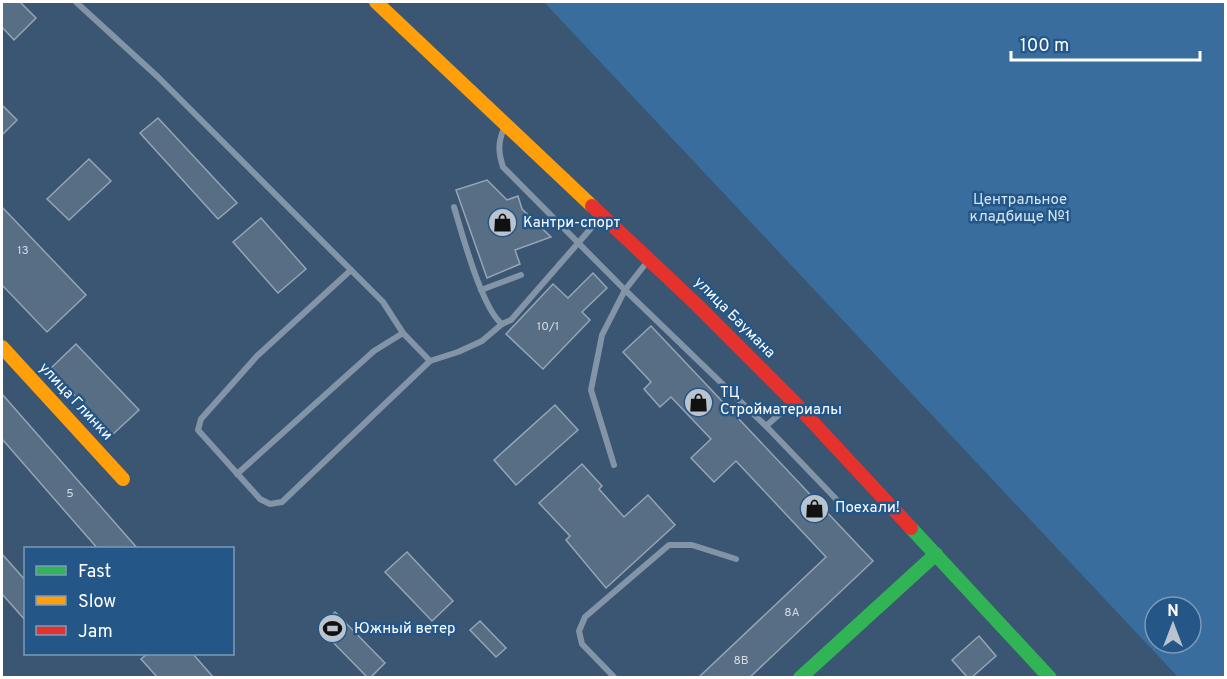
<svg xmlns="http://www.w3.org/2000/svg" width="1227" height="679" font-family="Overpass,sans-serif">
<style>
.green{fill:#386d9e;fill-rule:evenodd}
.building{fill:#586e84;stroke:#95a5b5;stroke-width:1.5}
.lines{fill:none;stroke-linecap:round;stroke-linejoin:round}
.lane{stroke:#8294a6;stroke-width:6}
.fast{stroke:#30b455;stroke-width:14}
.slow{stroke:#ff9f0a;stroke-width:14}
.jam{stroke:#e5322d;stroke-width:14}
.labels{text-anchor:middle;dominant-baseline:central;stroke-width:5;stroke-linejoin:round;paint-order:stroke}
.number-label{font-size:12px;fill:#d5dbe0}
.park-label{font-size:15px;fill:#d3e6f7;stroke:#245788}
.poi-label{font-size:15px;fill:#fff;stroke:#245788;text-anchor:start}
.street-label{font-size:15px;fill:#fff;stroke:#245788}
</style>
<rect width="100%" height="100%" fill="#3b5672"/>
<path class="green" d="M544 2H1225V677H1178ZM1155 607H1191V643H1155Z"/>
<g class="building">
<path d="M2 2H20L36 18 14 40 2 27Z"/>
<path d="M2 105 17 120 2 135Z"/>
<path d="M158 118 237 203 218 219 140 133Z"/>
<path d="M89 159 111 181 69 220 47 199Z"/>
<path d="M487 180 507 200 518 196 522 209 551 237 515 250 520 264 487 278 456 190Z"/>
<path d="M2 207 86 295 47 332 2 285Z"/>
<path d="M261 218 306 269 278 293 233 242Z"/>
<path d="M593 273 607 288 582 312 590 320 543 369 506 334 553 284 568 298Z"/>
<path d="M651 326 873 561 749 678H698L826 557 736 461 714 482 691 458 711 439 671 397 660 407 644 389 651 382 623 352Z"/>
<path d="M76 344 139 410 112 435 50 369Z"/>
<path d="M2 394 138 549H98L2 439Z"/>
<path d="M555 405 578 430 516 485 494 460Z"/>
<path d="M582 464 602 486 599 489 624 517 648 495 675 525 606 588 566 540 570 536 539 503Z"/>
<path d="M407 552 453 601 432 621 385 572Z"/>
<path d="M2 554 26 581V621L2 594Z"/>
<path d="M335 612 385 663 370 678H368L319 628Z"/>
<path d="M480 621 506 648 496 657 470 630Z"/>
<path d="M979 636 996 656 971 678H968L952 660Z"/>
<path d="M147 654H193L214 678H158L141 659Z"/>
</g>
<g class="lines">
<g class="lane">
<path d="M76 2 158 77 383 302 403 333 430 361"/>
<path d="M504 128C498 143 498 151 503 167L625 290 766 426 836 499"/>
<path d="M454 207C462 233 482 309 502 324L511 320 600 218"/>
<path d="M351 270 257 356 201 419 198 430 260 499 270 504 282 502 430 361 458 352 482 341 502 324"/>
<path d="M481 290 521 275"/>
<path d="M766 426 792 403"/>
<path d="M614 465 591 390 602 335 625 290 647 262"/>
<path d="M237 474 374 351 403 333"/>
<path d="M615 678 582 644 579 631 585 617 669 545H692L736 559"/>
</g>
<g class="fast">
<path d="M911 528 1050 678"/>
<path d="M800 678 936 554"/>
</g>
<g class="slow">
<path d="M376 2 592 206"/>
<path d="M2 347 123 479"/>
</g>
<path class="jam" d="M592 206 696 304 794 402 911 528"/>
</g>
<defs>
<symbol id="shop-disc" viewBox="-11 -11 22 22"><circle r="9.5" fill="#bac4ce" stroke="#245788"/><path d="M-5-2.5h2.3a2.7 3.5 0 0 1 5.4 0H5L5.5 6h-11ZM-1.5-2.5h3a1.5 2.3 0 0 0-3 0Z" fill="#111"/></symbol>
<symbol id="stadium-disc" viewBox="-11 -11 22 22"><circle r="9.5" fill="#bac4ce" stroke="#245788"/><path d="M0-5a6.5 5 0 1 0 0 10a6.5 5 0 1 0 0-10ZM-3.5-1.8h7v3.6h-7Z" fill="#111"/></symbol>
</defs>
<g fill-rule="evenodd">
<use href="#shop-disc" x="486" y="206" width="33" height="33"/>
<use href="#shop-disc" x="682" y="386" width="33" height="33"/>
<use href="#shop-disc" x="798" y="492" width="33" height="33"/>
<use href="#stadium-disc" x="316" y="612" width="33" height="33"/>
</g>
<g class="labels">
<g class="number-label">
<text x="23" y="251">13</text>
<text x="548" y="327">10/1</text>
<text x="70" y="494">5</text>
<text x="792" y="613">8А</text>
<text x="741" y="661">8В</text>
</g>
<g class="park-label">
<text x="1020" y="200">Центральное<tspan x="1020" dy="17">кладбище №1</tspan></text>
</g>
<g class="poi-label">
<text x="523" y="223">Кантри-спорт</text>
<text x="720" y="393">ТЦ<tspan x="720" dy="17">Стройматериалы</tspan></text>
<text x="835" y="508">Поехали!</text>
<text x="354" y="629">Южный ветер</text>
</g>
<g class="street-label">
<text transform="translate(734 318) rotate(45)">улица Баумана</text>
<text transform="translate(75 402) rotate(47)">улица Глинки</text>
</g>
</g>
<rect width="1227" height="679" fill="none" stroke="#ffffff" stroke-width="6"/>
<rect x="24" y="547" width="210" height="108" fill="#245788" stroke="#7c9ab8" stroke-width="1.5"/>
<rect x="36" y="566" width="30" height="9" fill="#30b455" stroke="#7c9ab8" stroke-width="1.5"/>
<text x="78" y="577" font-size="18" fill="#ffffff">Fast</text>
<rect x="36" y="596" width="30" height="9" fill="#ff9f0a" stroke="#7c9ab8" stroke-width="1.5"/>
<text x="78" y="607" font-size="18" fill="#ffffff">Slow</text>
<rect x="36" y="626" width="30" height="9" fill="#e5322d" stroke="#7c9ab8" stroke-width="1.5"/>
<text x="78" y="637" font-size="18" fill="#ffffff">Jam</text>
<g transform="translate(1173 625)"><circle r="28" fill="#245788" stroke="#7c9ab8" stroke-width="1.5"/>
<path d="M0-4.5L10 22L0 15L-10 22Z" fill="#bac4ce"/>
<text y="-9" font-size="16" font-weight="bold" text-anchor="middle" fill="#ffffff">N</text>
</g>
<path d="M1011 51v9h189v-9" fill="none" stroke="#ffffff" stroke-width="3"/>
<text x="1020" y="51" font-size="18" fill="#ffffff" stroke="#245788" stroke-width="4.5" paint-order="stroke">100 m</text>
</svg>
